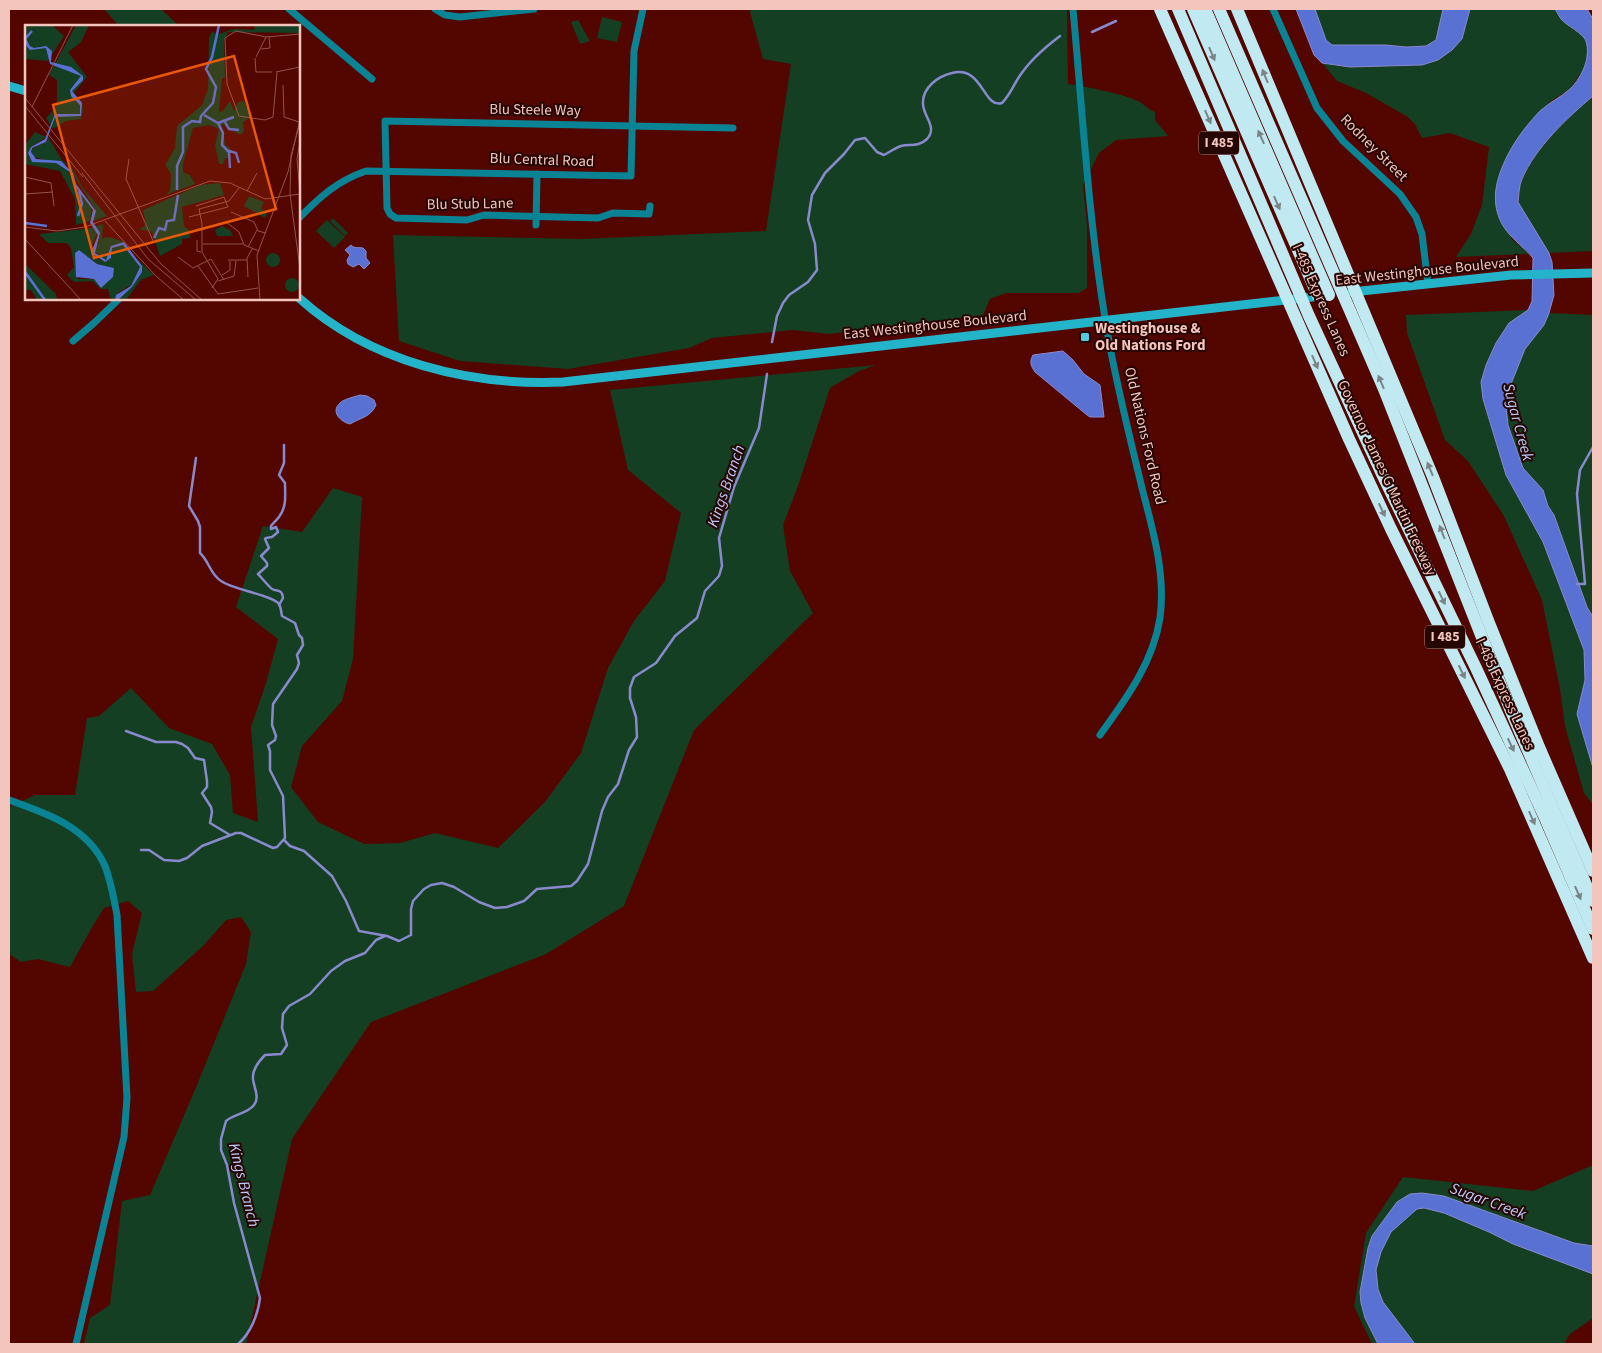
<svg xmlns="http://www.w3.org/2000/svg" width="1602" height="1353" font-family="'Source Sans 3',sans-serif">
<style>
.green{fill:#143f22}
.water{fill:#5a71d4;stroke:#888acd}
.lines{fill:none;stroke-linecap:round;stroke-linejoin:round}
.stream{stroke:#888acd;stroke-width:2.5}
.street{stroke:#0a8495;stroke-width:7}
.secondary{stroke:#24b4c9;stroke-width:9}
.highway{stroke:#c1e9f1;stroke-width:12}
.oneway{fill:#7b8386}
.poi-dot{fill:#55cade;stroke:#260603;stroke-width:2}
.labels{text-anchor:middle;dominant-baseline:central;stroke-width:4;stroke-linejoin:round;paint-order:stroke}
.shield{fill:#260603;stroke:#b68c84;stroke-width:1}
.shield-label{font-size:14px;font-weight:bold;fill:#f4c5bc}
.street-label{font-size:15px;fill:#f4c5bc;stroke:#260603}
.poi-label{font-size:15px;font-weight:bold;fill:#f4c5bc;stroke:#260603;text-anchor:start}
.water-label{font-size:16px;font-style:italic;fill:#b8c9fb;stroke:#260603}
.inset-river{fill:none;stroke:#5a71d4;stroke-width:2.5}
.inset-road{fill:none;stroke:#93524b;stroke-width:1}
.view{fill:#e8590c;fill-opacity:0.15;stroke:#e8590c;stroke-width:2.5}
.inset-edge{fill:none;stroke:#f4c5bc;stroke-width:2.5}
</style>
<rect width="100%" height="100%" fill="#530500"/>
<g class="green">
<path d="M104 9H161L179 26H119Z"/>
<path d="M751 9H1067L1068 84C1092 88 1116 92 1138 101 1144 104 1147 109 1155 112V120L1168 136 1116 140 1099 153 1083 185 1087 225V288L1079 293H1006L990 299 983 315 829 334 793 330 712 338 689 348 568 369 460 361 399 341 393 235 582 239 766 231 791 64 763 59 750 12Z"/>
<path d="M1315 9H1443L1436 40 1426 46 1406 47 1386 45H1332L1326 40Z"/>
<path d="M1470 9H1555L1561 19 1574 30 1584 35 1587 42V58L1584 69 1569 90 1554 99 1540 112 1522 132 1511 238 1529 254 1456 257 1471 234 1482 205 1489 147 1450 133 1422 138 1415 124 1408 117 1366 93 1337 81 1322 63 1350 67 1378 65 1399 66 1422 65 1438 60 1452 50 1462 39Z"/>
<path d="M602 17 622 22 617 42 597 38Z"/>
<path d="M578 20 590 41 580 44 571 22Z"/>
<path d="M1593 96V251L1549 253 1518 202C1519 194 1519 186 1522 179 1536 148 1568 117 1593 96Z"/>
<path d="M333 218 348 233 345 236 330 221Z"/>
<path d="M327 220 345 237 334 248 316 231Z"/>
<path d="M1528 310 1509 323 1496 343 1486 365 1481 382 1483 399 1506 475 1543 542 1584 650 1585 680 1577 714 1593 768V805L1584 793 1565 726 1560 689 1542 600 1504 516 1468 461 1445 440 1407 333 1406 315Z"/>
<path d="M1549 313 1593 315V617L1587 607 1554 515 1548 507 1543 490 1523 468 1508 425 1505 399 1525 349 1544 325Z"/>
<path d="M876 365 859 371 830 388 798 486 783 525 790 571 813 613 694 730 624 906 546 954 371 1022 292 1139 246 1344H84L90 1318 110 1305 122 1201 150 1195 197 1085 246 964 251 932 241 917 226 920 203 946 153 991 136 992 132 954 142 913 128 901 104 908 91 929 70 967 38 959 21 962 9 954V807L35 795H75L87 718 99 716 131 688 169 728 212 744 230 775 233 813 258 822 251 727 266 683 278 639 236 607 263 526 302 532 333 488 362 497 353 659 342 701 302 746 291 787 318 822 364 844 400 843 435 833 498 848 545 802 581 753 608 668 634 621 665 581 681 513 628 470 610 390Z"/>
<path d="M1593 1165V1318L1570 1334 1564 1344H1372L1354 1306 1366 1233 1403 1177 1533 1191Z"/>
</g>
<g class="water">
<path d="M1296 9H1315L1326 40 1332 45H1386L1406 47 1426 46 1436 40 1443 9H1470L1462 39 1452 50 1438 60 1422 65 1350 67 1322 63 1314 55Z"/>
<path d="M1555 9H1587L1593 19V96C1568 117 1535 148 1522 179 1519 186 1519 194 1518 202L1549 253 1552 262 1554 295 1549 313 1544 325 1525 349 1505 399 1508 425 1523 468 1543 490 1548 506 1554 515 1587 607 1593 617V768L1577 714 1585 680 1584 650 1543 542 1506 475 1483 399 1481 382 1486 365 1496 343 1509 323 1528 310 1532 301 1533 258C1523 246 1510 238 1502 224 1493 207 1494 190 1500 173 1508 150 1522 130 1539 112 1548 103 1560 98 1570 89 1582 77 1591 58 1586 41 1583 33 1567 26 1561 19 1559 16 1557 12 1555 9Z"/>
<path d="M351 245C355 249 357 247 363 248L366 251V258L370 263 364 269 359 264 353 267 348 264 347 260 350 255 345 250Z"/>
<path d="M1063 351 1073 360 1084 374 1100 385 1104 417H1090L1087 415 1035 372C1031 366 1029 362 1033 355Z"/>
<path d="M360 395 367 396 374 400 376 405C371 417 360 418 350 424 341 422 330 412 340 403 344 399 354 397 360 395Z"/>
<path d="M1422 1193 1444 1196 1574 1243 1593 1246V1274L1513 1244 1489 1232 1444 1213 1424 1208 1417 1209 1391 1232 1381 1252 1376 1270 1378 1289 1383 1302 1415 1344H1378L1365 1318 1361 1303 1360 1292 1368 1248 1372 1236 1397 1202 1410 1194Z"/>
</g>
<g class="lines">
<g class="stream">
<path d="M1092 32 1116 21"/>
<path d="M772 342 777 316 783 303 789 295 808 282 817 270 815 244 808 220 812 195 825 173 844 154 855 140 865 138 877 152 884 155C890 152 895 148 901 146 910 144 919 147 927 139 938 127 923 116 923 104 922 87 939 76 952 73 983 65 983 109 1002 103 1010 95 1013 86 1019 77 1030 60 1044 48 1060 36"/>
<path d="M1577 584H1585L1577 494 1580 470 1593 447"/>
<path d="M279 605 283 598C282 589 278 592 272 589 270 588 260 576 258 574L267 566V563L261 556 269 548 265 539 266 538 272 537 278 532 276 527 271 529V526C273 523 276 521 279 517 287 506 285 496 285 483L279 475 284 463V445"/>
<path d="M126 731 156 742H176L182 744 188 748 195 758 204 760 207 781V787L202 793 211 807 212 812 210 823 230 835"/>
<path d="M284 840 290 846 304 851 332 876 346 901 359 931 387 936 399 941 411 935V909L413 901 424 889 431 885 442 883 454 887 479 902 495 908 507 907 524 901 537 889 571 886 577 881 588 864 602 811 608 797 618 784 629 750 637 737 636 717 630 698V688L634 677 656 663 675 636 697 618 705 591 719 576 722 566 719 538 734 487 759 428 767 374"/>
<path d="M141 850H149L164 860 179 861 187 858 202 846 236 833H241L273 848 277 847 285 838 283 796 270 770V751L268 745 275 740 276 736 272 725 273 704 297 669 299 663 297 655 303 645 302 638 299 635 295 623 282 616C281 612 281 607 279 604 272 595 234 590 221 581 210 574 209 561 200 553V527L198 521 189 506 196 458"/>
<path d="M238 1344C251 1333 258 1314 260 1298L234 1203 227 1165 221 1150V1139L226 1121C234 1114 247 1114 254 1105 260 1097 254 1088 253 1079 252 1070 259 1061 265 1055L281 1054 287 1045 282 1028 283 1014 289 1006 310 994 331 971 345 961 365 953 376 940 385 936"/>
</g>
<g class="street">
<path d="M289 9 372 79"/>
<path d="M435 9 445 15 460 17 534 9"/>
<path d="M1073 9C1083 118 1089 228 1108 336 1117 387 1130 438 1142 488 1153 531 1166 574 1160 618 1153 663 1126 699 1100 735"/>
<path d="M1273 9 1317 108 1343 141 1400 194 1416 217 1422 234 1428 284"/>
<path d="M650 206 649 214 613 213 598 218 484 215 467 220 396 218 390 214 387 208 385 121 733 128"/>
<path d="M299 218C321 196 337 181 366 171L631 176 634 51 643 9"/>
<path d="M536 225 537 174"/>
<path d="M73 341 94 323 119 299"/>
<path d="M9 800C46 813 88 827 105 866 111 882 114 899 117 915L127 1098 124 1137 76 1344"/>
</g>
<g class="secondary">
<path d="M9 86 26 91"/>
<path d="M1352 292 1511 275 1593 273"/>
<path d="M299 298C370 362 469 386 563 382L1321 296"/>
</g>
<g class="highway">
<path d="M1160 9 1349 439 1391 529 1510 769 1593 958"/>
<path d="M1178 9 1309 316 1382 474 1476 668 1546 820 1593 929"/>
<path d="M1193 9 1318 296"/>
<path d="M1205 9 1329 295"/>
<path d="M1219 9 1384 389 1511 711 1593 901"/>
<path d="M1237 9 1433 477 1489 623 1539 747 1593 871"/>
</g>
</g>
<defs><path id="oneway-solid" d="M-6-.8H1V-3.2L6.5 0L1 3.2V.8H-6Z" transform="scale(1.25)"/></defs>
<g class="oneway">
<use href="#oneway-solid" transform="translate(1212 54) rotate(67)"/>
<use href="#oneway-solid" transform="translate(1265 76) rotate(-112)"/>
<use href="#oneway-solid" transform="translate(1208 117) rotate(66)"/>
<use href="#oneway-solid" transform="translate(1261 137) rotate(-114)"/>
<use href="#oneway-solid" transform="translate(1277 203) rotate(66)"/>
<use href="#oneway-solid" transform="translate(1315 362) rotate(66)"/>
<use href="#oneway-solid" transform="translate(1381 382) rotate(-113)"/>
<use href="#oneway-solid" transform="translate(1430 469) rotate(-113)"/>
<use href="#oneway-solid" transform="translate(1382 510) rotate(65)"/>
<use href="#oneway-solid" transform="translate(1442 532) rotate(-111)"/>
<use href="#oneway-solid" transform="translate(1442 598) rotate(64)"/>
<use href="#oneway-solid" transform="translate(1462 672) rotate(64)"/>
<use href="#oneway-solid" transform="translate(1511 745) rotate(65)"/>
<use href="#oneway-solid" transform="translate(1532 818) rotate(66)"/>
<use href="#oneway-solid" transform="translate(1578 893) rotate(66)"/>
</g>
<rect class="poi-dot" x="1080" y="332" width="10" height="10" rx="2.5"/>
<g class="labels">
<g class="shield">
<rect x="1199" y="131.5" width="40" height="23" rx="4"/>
<rect x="1425" y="625.5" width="40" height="23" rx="4"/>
</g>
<g class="shield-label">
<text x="1219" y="143">I 485</text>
<text x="1445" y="637">I 485</text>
</g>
<g class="street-label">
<text transform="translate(535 110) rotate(1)">Blu Steele Way</text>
<text transform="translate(1374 148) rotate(45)">Rodney Street</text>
<text transform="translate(542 160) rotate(2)">Blu Central Road</text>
<text transform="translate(470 204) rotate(-1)">Blu Stub Lane</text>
<text transform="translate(1427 271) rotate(-6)">East Westinghouse Boulevard</text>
<text transform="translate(1321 300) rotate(66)">I-485 Express Lanes</text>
<text transform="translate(935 325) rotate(-6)">East Westinghouse Boulevard</text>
<text transform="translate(1145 436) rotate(77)">Old Nations Ford Road</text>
<text transform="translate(1387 478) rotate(65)">Governor James G Martin Freeway</text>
<text transform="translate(1505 694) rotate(65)">I-485 Express Lanes</text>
</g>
<g class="poi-label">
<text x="1095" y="328">Westinghouse &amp;<tspan x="1095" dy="17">Old Nations Ford</tspan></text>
</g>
<g class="water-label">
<text transform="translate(1518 422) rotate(75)">Sugar Creek</text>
<text transform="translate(726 486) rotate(-71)">Kings Branch</text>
<text transform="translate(244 1185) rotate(76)">Kings Branch</text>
<text transform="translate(1488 1201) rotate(20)">Sugar Creek</text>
</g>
</g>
<g transform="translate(25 25)">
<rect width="275" height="275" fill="#530500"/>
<path d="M0 0H27L39 11 23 36 0 34ZM51 0H64L56 17 43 27 62 52 49 68 57 77 58 86 56 94 41 96 28 104 21 93 32 81V55L24 50ZM230 0H275V8L203 7 199 16 200 52 197 54 194 86 197 87 205 76 209 86 213 77 219 76 226 92 218 97 219 106 215 110 197 99 200 120 205 123V133H200L198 139H194L190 120 194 104 184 100 168 103 158 139V147L165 150 170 159 140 170 145 166 146 149 140 140 150 123 152 101 177 80 183 64 184 12 187 7 194 9 208 4 229 5ZM10 107 21 112 6 122 3 128 6 136 31 138 43 144 49 160 67 182 65 196 51 200 50 174 35 146 0 139V120ZM23 112 37 135 47 143 58 163 82 191 68 196 70 184 42 140 8 132 6 124 21 117ZM195 158 199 170 157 182 159 201 165 206V213L157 214V219L135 231 127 207 114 204 121 200 118 185 175 160ZM224 171 239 177 236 183 242 189 240 193 219 181ZM78 199 77 213 85 212 99 217 84 224V231L80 235 69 226 74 216 69 202ZM197 201 205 205 208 211H192L190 205ZM67 203 72 208 66 223 71 233 80 237 87 231V223L98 220 115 242 107 259 93 268 90 275H86L83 264H76L67 256 49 257 42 250 49 242 46 223 42 218H23L14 209ZM54 225 72 239 89 243 85 255 75 261 69 254H53L50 228ZM241 235a7 7 0 1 1 14 0a7 7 0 1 1-14 0ZM111 233 129 250 116 255 101 275H93L117 246ZM1 240 31 269 32 275H12L6 265H0ZM260 260a7 7 0 1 1 14 0a7 7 0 1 1-14 0Z" fill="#143f22" fill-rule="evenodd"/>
<path d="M0 19 9 23 21 21 27 26 26 37 46 42 58 51V55L47 66 57 78 56 91 30 92 21 117 7 123 6 127 11 134 36 136 48 148 51 159 71 186 68 197 75 208 70 228 81 235 86 221 99 217 117 241V247L107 262 93 275H90L91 270 106 261 115 242 98 220 87 223 86 233 80 237 66 228 73 210 65 198 68 185 49 160 45 147 31 138 7 137 3 128 6 122 20 114 30 89H55V80L46 71 45 65 56 51 25 39 21 23 5 25ZM54 225 72 239 89 243 88 252 76 263 69 254 51 252 50 228Z" fill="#5a71d4"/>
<path class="inset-river" d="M4 22 0 14 7 6M179 90 193 98 209 92M200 97 204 104 214 105M193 98 198 108 197 120 204 127 205 143M201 125 211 128 214 138M152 165V141L158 127V102L167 96 175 97 176 91 188 78 191 62 181 44 187 32 194 0M53 191 57 179 54 166M0 198 22 201M129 213 134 203 140 205 142 196 149 195 153 170M0 247 20 275"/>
<path class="inset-road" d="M241 12 211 6 200 13 202 59 214 91 240 95 248 92 252 47M236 24 245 23 244 11M231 32 241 12 275 9M230 33 231 47H247M251 47 275 42M258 60 259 92 274 97M0 73 136 239 177 275M0 81 58 152M7 82 48 0M275 98 266 130 265 169 275 244M275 116 272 134 275 168M104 134 101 154 129 218M57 148 123 234 171 275M0 152 26 158 29 181M222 166 232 148M0 169 28 167M206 187 229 197 233 206 241 208M164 192 203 182 199 172 171 181M80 196 131 251 159 275M0 202 32 206 60 202 185 156 205 158 240 174 275 169M184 202 201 197 214 207 219 220 234 226M0 214 56 275M172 215V226L176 227M178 219H218M223 222 232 205M153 232 168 243 186 234 199 255M203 235H222M173 241 193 269 233 263M197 250 205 245V236M223 252 222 233 227 224M193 256 209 251 211 236M187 263 193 254 177 227V199L174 184 204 176 214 163M235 275 232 230 263 147 275 94"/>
<path class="view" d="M209 31 251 184 69 233 28 80Z"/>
<rect width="275" height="275" class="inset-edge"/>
</g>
<rect width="1602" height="1353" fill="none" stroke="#f4c5bc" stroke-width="20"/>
</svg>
